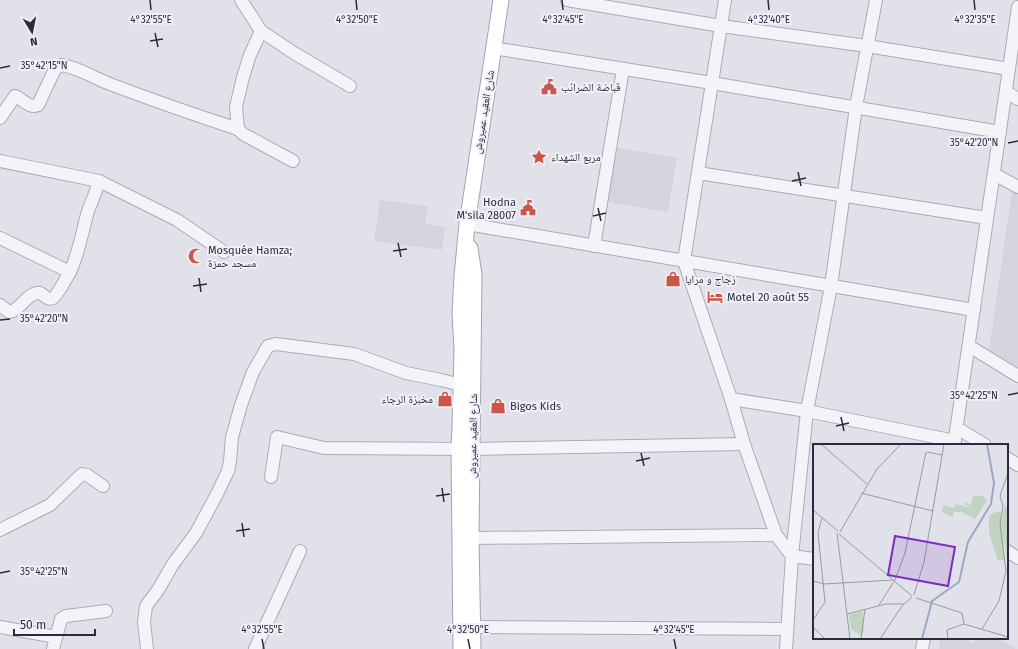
<svg xmlns="http://www.w3.org/2000/svg" width="1018" height="649" font-family="'Fira Sans','Noto Naskh Arabic',sans-serif">
<style>
.built{fill:#d3d4de}
.lines{fill:none;stroke-linecap:round;stroke-linejoin:round}
.minor-casing{stroke:#aaabb6;stroke-width:14}
.major-casing{stroke:#a0a3b5;stroke-width:17}
.minor{stroke:#f3f4f7;stroke-width:12}
.major{stroke:#fff;stroke-width:15}
.ticks{fill:none;stroke:#292c40;stroke-width:1.5}
.labels{text-anchor:middle;dominant-baseline:central;stroke-width:4;stroke-linejoin:round;paint-order:stroke}
.poi-label{font-size:11px;fill:#292c40;stroke:#f0f1f7;text-anchor:start}
.street-label{font-size:11px;fill:#292c40;stroke:#f0f1f7}
.inset-river{fill:none;stroke:#9da7c8;stroke-width:2}
.inset-road{fill:none;stroke:#9799a5;stroke-width:1}
.view{fill:#7b2cbf;fill-opacity:0.15;stroke:#7b2cbf;stroke-width:2}
.inset-edge{fill:none;stroke:#292c40;stroke-width:2}
.ticks-label{font-size:10px;text-anchor:middle;fill:#292c40;stroke:#f0f1f7;stroke-width:4;stroke-linejoin:round;paint-order:stroke}
</style>
<rect width="100%" height="100%" fill="#e1e2e9"/>
<g class="built">
<path d="M614 147 677 158 668 212 606 202Z"/>
<path d="M1012 191 1018 194V367L989 350Z"/>
<path d="M380 200 428 206 425 224 445 227 442 250 374 241Z"/>
<path d="M940 638H962L973 644 976 638H997L1016 649H939Z"/>
</g>
<g class="lines">
<defs>
<g id="minor">
<path d="M241 0 261 31 294 53 350 86"/>
<path d="M567 0 721 26 867 46 1009 69"/>
<path d="M725 0 684 261 731 399 744 444 776 535"/>
<path d="M261 31 250 55 243 77 236 107 238 129 243 134 293 161"/>
<path d="M493 48 712 83 1000 132"/>
<path d="M1006 92 1018 99"/>
<path d="M0 118 15 96C23 99 29 109 38 105L55 69 61 65C78 67 94 78 110 84 152 100 195 115 238 129"/>
<path d="M0 161 99 181"/>
<path d="M698 173 987 218"/>
<path d="M994 174 1018 187"/>
<path d="M467 224 974 310"/>
<path d="M0 238 70 272C79 253 82 232 88 211 92 201 96 192 99 181L177 220 224 252"/>
<path d="M594 246 623 69"/>
<path d="M0 305 9 312C20 311 25 295 37 293 43 291 46 302 53 298 58 295 66 278 70 272"/>
<path d="M969 346 1018 376"/>
<path d="M731 399 807 411 955 441"/>
<path d="M957 428 985 445"/>
<path d="M954 445 1018 7"/>
<path d="M1007 458 1018 465"/>
<path d="M271 477 277 437 324 448 473 449 744 444"/>
<path d="M0 530 50 505 82 474 87 475 103 486"/>
<path d="M471 538 776 535 792 556 814 559"/>
<path d="M1007 551 1018 558"/>
<path d="M0 627 56 637"/>
<path d="M472 627 787 629"/>
<path d="M53 649 61 619 66 616 106 611"/>
<path d="M147 649 144 622 146 606 158 590 173 564 196 533 217 494 228 471 230 461 232 437 241 405 253 372 268 346 276 344 354 354 406 373 441 380 461 385"/>
<path d="M255 649 300 551"/>
<path d="M786 649 792 556 807 411 831 286 856 107 876 0"/>
<path d="M922 649 924 638"/>
</g>
<g id="major">
<path d="M470 248 474 275 471 538 473 649"/>
<path d="M461 649 459 450 460 427 462 350 460 312 462 276 467 224 501 0"/>
</g>
</defs>
<use href="#minor" class="minor-casing"/>
<use href="#major" class="major-casing"/>
<use href="#minor" class="minor"/>
<use href="#major" class="major"/>
</g>
<path class="ticks" d="M150 0 151 10M356 0 357 10M562 0 563 10M768 0 769 10M974 0 975 10M155 33 158 47M150 41 163 39M0 68 10 66M1008 143 1018 141M798 172 801 186M792 181 806 178M598 208 601 221M593 216 606 213M398 243 401 257M393 251 407 249M199 278 201 292M193 286 207 284M0 320 10 319M1008 395 1018 393M841 417 844 431M836 426 849 423M641 453 644 466M636 461 650 458M442 488 444 502M436 496 450 494M242 523 244 537M236 531 250 529M0 573 10 571M262 639 264 649M468 639 470 649M674 639 676 649"/>
<defs>
<symbol id="civic-bare" viewBox="-9 -9 18 18"><path d="M-.6-6.5H3V-4.5H.6V-3L4-1V1h2V6H-6V1h2V-1L-.6-3ZM-1.2 2.5V6h2.4V2.5Z" fill="#cb5549" stroke="#f0f1f7" stroke-width="2.5" paint-order="stroke"/></symbol>
<symbol id="sight-bare" viewBox="-9 -9 18 18"><path d="M0-6L1.8-2.2L6-1.7L2.9 1.2L3.7 5.4L0 3.3L-3.7 5.4L-2.9 1.2L-6-1.7L-1.8-2.2Z" fill="#cb5549" stroke="#f0f1f7" stroke-width="2.5" paint-order="stroke"/></symbol>
<symbol id="mosque-bare" viewBox="-9 -9 18 18"><path d="M3.5-4.9A6 6 0 1 0 3.5 4.9A5 5 0 1 1 3.5-4.9Z" fill="#cb5549" stroke="#f0f1f7" stroke-width="2.5" paint-order="stroke"/></symbol>
<symbol id="shop-bare" viewBox="-9 -9 18 18"><path d="M-5-2.5h2.3a2.7 3.5 0 0 1 5.4 0H5L5.5 6h-11ZM-1.5-2.5h3a1.5 2.3 0 0 0-3 0Z" fill="#cb5549" stroke="#f0f1f7" stroke-width="2.5" paint-order="stroke"/></symbol>
<symbol id="hotel-bare" viewBox="-9 -9 18 18"><path d="M-6-4.5h1.5V1H6V5H4.5V3h-9V5H-6ZM-4 0a1.8 1.8 0 1 1 3.6 0ZM.5 0V-2.5h3Q6-2.5 6 0Z" fill="#cb5549" stroke="#f0f1f7" stroke-width="2.5" paint-order="stroke"/></symbol>
</defs>
<g fill-rule="evenodd">
<use href="#civic-bare" x="538" y="76" width="22" height="22"/>
<use href="#sight-bare" x="528" y="146" width="22" height="22"/>
<use href="#civic-bare" x="517" y="197" width="22" height="22"/>
<use href="#mosque-bare" x="185" y="245" width="22" height="22"/>
<use href="#shop-bare" x="662" y="268" width="22" height="22"/>
<use href="#hotel-bare" x="704" y="286" width="22" height="22"/>
<use href="#shop-bare" x="434" y="388" width="22" height="22"/>
<use href="#shop-bare" x="487" y="395" width="22" height="22"/>
</g>
<g class="labels">
<g class="poi-label">
<text x="561" y="87">قباضة الضرائب</text>
<text x="551" y="157">مربع الشهداء</text>
<text x="516" y="202" text-anchor="end">Hodna<tspan x="516" dy="13">M'sila 28007</tspan></text>
<text x="208" y="250">Mosquée Hamza;<tspan x="208" dy="13">مسجد حمزة</tspan></text>
<text x="685" y="279">زجاج و مرايا</text>
<text x="727" y="297">Motel 20 août 55</text>
<text x="433" y="399" text-anchor="end">مخبزة الرجاء</text>
<text x="510" y="406">Bigos Kids</text>
</g>
<g class="street-label">
<text transform="translate(484 112) rotate(-81)">شارع العقيد عميروش</text>
<text transform="translate(473 436) rotate(-89)">شارع العقيد عميروش</text>
</g>
</g>
<g transform="translate(813 444)">
<rect width="195" height="195" fill="#e1e2e9"/>
<path d="M161 51 172 53 171 55 174 56 162 75 148 68H141L142 60 164 65 152 61V58L157 61ZM130 61 141 64 140 73 129 68ZM192 61 195 65V120L188 81ZM183 68H188L192 119 190 116H185L176 89V71ZM48 167 50 168 51 186 48 192 38 185 36 171Z" fill="#c2d3c2"/>
<path class="inset-river" d="M109 195 119 157 146 138 155 98 178 60 181 39 174 0"/>
<path class="inset-road" d="M8 0 54 40M114 8 129 11M48 49 120 67M0 66 25 87M27 88 64 25 88 0M24 89 37 195M26 90 99 152M0 137 11 140 80 136M101 151 111 118 131 0M103 154 149 169 151 180 195 193M66 161 82 136 92 109 113 8M34 170 73 160H91M0 176 12 158 5 89 9 74M0 183 12 195M169 185 186 157 193 127 187 81 190 62 187 52 195 29M48 195 52 165M67 195 89 162 99 153M135 195 134 186 151 180"/>
<path class="view" d="M82 92 142 103 135 142 75 131Z"/>
<rect width="195" height="195" class="inset-edge"/>
</g>
<g class="ticks-label">
<text x="563" y="23">4°32'45"E</text>
<text x="769" y="23">4°32'40"E</text>
<text x="151" y="23">4°32'55"E</text>
<text x="357" y="23">4°32'50"E</text>
<text x="975" y="23">4°32'35"E</text>
<text x="44" y="69">35°42'15"N</text>
<text x="974" y="146">35°42'20"N</text>
<text x="44" y="322">35°42'20"N</text>
<text x="974" y="399">35°42'25"N</text>
<text x="44" y="575">35°42'25"N</text>
<text x="262" y="633">4°32'55"E</text>
<text x="468" y="633">4°32'50"E</text>
<text x="674" y="633">4°32'45"E</text>
</g>
<g transform="translate(32 32) rotate(170)" stroke="#f0f1f7" stroke-width="3" paint-order="stroke">
<path d="M0-3L7 15L0 10L-7 15Z" fill="#292c40"/>
<text y="-6" font-size="11" font-weight="bold" text-anchor="middle" fill="#292c40">N</text>
</g>
<path d="M14 629v6h81v-6" fill="none" stroke="#292c40" stroke-width="2"/>
<text x="20" y="629" font-size="12" fill="#292c40" stroke="#f0f1f7" stroke-width="3" paint-order="stroke">50 m</text>
</svg>
